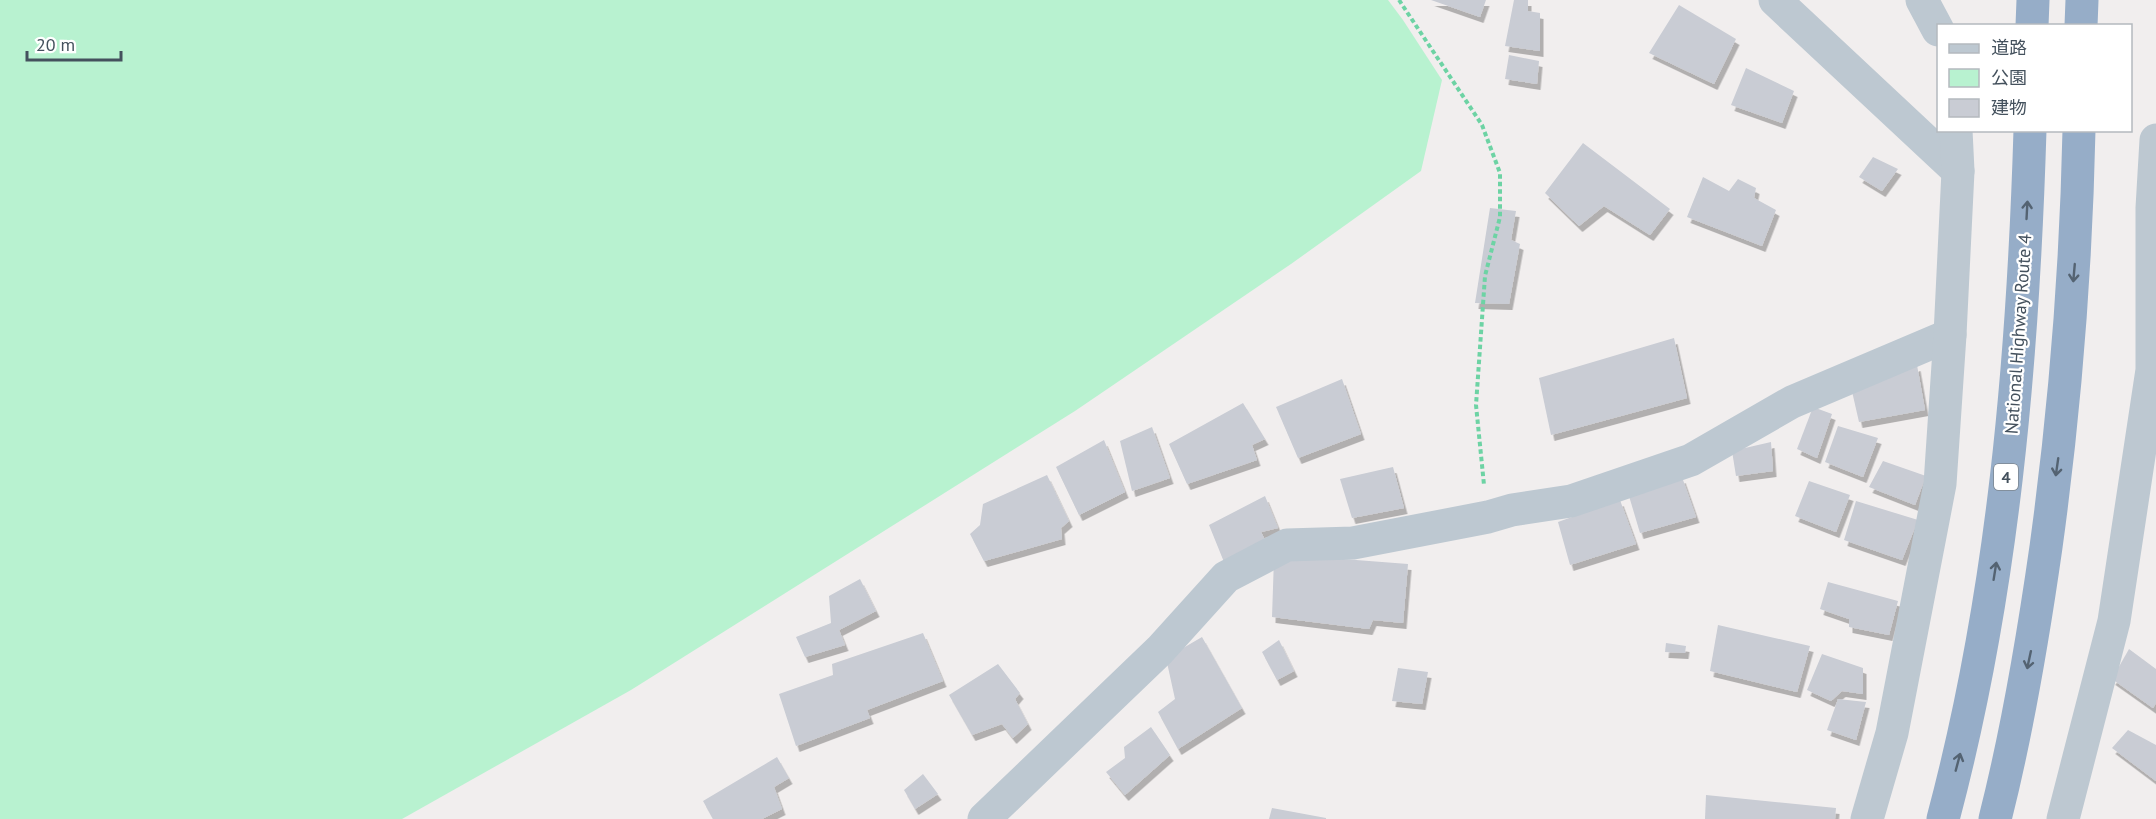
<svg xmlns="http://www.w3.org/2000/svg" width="2156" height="819" font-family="'PT Sans','Noto Sans JP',sans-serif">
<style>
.green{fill:#b8f2d0}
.building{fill:#c9ccd4;filter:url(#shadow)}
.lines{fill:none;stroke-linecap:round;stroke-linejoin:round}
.path{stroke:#6dd3a4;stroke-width:4;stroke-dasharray:4.5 3;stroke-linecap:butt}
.minor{stroke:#bdc8d1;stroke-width:33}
.trunk{stroke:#96adc8;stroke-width:33}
.oneway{stroke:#546372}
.labels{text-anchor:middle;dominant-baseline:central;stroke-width:4.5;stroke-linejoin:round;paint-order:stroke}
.shield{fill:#fff;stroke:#7c858e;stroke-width:1.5}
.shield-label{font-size:16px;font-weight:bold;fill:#44515d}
.street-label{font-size:18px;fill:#44515d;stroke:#fff}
</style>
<defs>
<filter id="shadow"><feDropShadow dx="3.5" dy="6" stdDeviation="0" flood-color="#0004"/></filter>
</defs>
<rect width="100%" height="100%" fill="#f1eeee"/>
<path class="green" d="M0 0H1388L1403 20 1442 80 1421 171 1291 264 1075 411 631 690 402 819H0Z"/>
<g class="building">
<path d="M1431 0H1486L1480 17Z"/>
<path d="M1514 0H1528V11L1540 13V51L1505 46Z"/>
<path d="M1679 5 1736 39 1714 84 1649 53Z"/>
<path d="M1509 55 1539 61 1537 84 1505 79Z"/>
<path d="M1746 68 1794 91 1782 123 1731 105Z"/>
<path d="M1583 143 1670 209 1650 235 1604 206 1579 226 1545 193Z"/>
<path d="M1873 157 1898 169 1882 191 1859 177Z"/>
<path d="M1703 177 1729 191 1738 179 1756 188 1754 198 1776 210 1762 246 1687 217Z"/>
<path d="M1490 208 1516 211 1511 240 1520 244 1509 304 1475 303Z"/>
<path d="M1674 338 1687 398 1551 435 1539 378Z"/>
<path d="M1917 365 1925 410 1859 422 1851 387Z"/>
<path d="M1342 379 1361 434 1298 458 1276 407Z"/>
<path d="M1243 403 1265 439 1252 445 1257 460 1187 484 1169 444Z"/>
<path d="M1813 407 1832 414 1817 458 1797 449Z"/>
<path d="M1838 426 1878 438 1863 477 1825 462Z"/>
<path d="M1152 427 1170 478 1132 491 1120 441Z"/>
<path d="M1104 440 1125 492 1079 515 1056 467Z"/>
<path d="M1771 442 1773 471 1736 476 1732 451Z"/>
<path d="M1883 461 1926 476 1915 505 1869 487Z"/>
<path d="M1393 467 1404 508 1352 518 1340 479Z"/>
<path d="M1047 475 1069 521 1061 528 1062 539 984 561 970 534 980 525 983 504Z"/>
<path d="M1682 477 1696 517 1640 533 1629 496Z"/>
<path d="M1809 481 1850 495 1836 532 1795 516Z"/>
<path d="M1265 496 1278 528 1261 532 1267 544 1224 562 1209 525Z"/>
<path d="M1620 500 1636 544 1570 565 1558 522Z"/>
<path d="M1856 501 1918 520 1902 560 1844 540Z"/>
<path d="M1317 557 1408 564 1403 623 1373 620 1369 629 1272 617 1274 558Z"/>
<path d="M860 579 876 611 839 630 845 645 805 657 796 637 831 623 829 596Z"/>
<path d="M1828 582 1898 601 1889 635 1849 627V619L1820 609Z"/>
<path d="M1718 625 1810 646 1797 692 1710 671Z"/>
<path d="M923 633 943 681 867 710 870 718 796 746 779 694 833 675 832 664Z"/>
<path d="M1202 637 1242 708 1178 749 1158 712 1175 699 1166 658Z"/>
<path d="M1279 640 1294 671 1277 680 1262 652Z"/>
<path d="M1666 643 1686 646 1685 653 1665 652Z"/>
<path d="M2129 649 2156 669V703L2153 708 2112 679Z"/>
<path d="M1822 654 1863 668V694L1842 691 1831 701 1807 690Z"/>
<path d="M998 664 1020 693 1015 699 1028 724 1013 738 1002 724 972 735 949 695Z"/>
<path d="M1398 668 1428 672 1422 704 1392 701Z"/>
<path d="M1838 699 1866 702 1856 740 1827 730Z"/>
<path d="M1151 727 1170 755 1125 795 1106 772 1125 758 1124 747Z"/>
<path d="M2128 730 2156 745V781L2112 748Z"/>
<path d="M777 757 789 778 774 787 782 809 762 819H713L703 801Z"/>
<path d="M923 774 938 794 915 809 904 790Z"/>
<path d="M1706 795 1836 808 1835 819H1705Z"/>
<path d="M1272 808 1326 818V819H1269Z"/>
</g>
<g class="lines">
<path class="path" d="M1399 0 1482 125 1500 173V217L1485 276 1476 405 1484 485"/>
<g class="minor">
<path d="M1775 0 1958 171"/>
<path d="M1922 0 1938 30"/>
<path d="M984 819 1160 650 1226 577 1287 545 1353 543 1488 517 1512 510 1571 501 1691 460 1792 402 1950 335"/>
<path d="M1867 819 1892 733 1940 484 1950 335 1958 171 1956 130"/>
<path d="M2063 819 2114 621 2152 370V208L2156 140"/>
</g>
<g class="trunk">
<path d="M2032 26 2033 0"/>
<path d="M2081 26 2082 0"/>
<path d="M1943 819C2003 594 2023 362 2030 130"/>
<path d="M1995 819C2018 729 2033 638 2046 547 2065 409 2076 270 2079 130"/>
</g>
</g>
<defs><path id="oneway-shaft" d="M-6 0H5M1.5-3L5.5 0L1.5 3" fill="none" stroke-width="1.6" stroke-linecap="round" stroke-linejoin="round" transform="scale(1.5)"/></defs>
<g class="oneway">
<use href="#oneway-shaft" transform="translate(2027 210) rotate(-87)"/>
<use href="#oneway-shaft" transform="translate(2074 273) rotate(95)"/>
<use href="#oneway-shaft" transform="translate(2057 467) rotate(98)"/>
<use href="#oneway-shaft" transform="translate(1995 571) rotate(-81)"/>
<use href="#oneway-shaft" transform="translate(2029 660) rotate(102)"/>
<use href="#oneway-shaft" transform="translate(1958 762) rotate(-75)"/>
</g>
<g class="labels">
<rect class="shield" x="1994" y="464" width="24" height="26" rx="4.5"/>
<g class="shield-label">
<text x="2006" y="477">4</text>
</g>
<g class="street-label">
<text transform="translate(2018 334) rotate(-86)">National Highway Route 4</text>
</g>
</g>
<rect x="1937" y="24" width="195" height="108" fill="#ffffff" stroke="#b4b9be" stroke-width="1.5"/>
<rect x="1949" y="44" width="30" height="9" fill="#bdc8d1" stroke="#b4b9be" stroke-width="1.5"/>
<text x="1991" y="54" font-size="18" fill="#44515d">道路</text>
<rect x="1949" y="69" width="30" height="18" fill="#b8f2d0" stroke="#b4b9be" stroke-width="1.5"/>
<text x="1991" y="84" font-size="18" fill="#44515d">公園</text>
<rect x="1949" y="99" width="30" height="18" fill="#c9ccd4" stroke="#b4b9be" stroke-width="1.5"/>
<text x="1991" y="114" font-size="18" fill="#44515d">建物</text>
<path d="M27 51v9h94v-9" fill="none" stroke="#44515d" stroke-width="3"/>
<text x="36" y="51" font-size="18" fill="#44515d" stroke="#ffffff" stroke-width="4.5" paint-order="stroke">20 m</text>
</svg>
